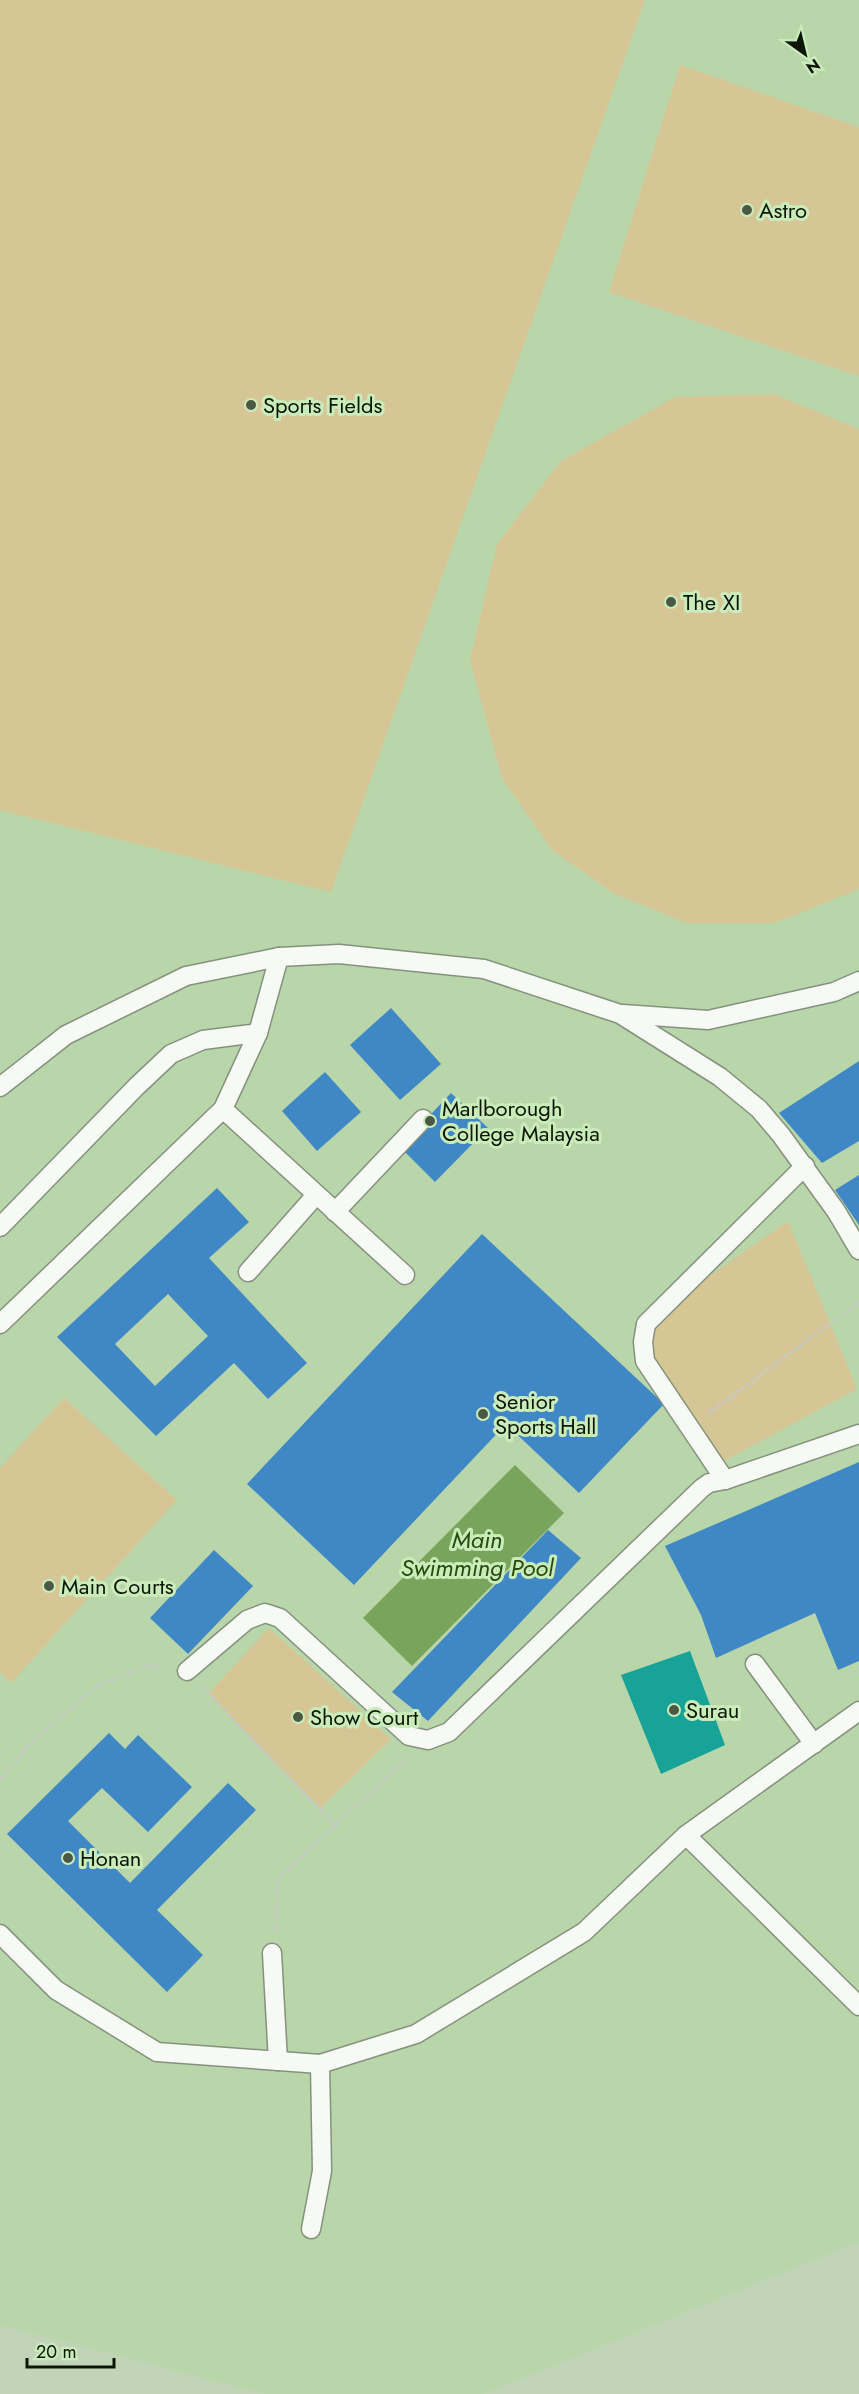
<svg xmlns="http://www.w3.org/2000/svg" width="859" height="2394" font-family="Jost,sans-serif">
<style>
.built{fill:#b9d6aa}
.green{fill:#d7c695}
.water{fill:#78a45c}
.schools{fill:#3f88c5;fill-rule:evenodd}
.public{fill:#17a398}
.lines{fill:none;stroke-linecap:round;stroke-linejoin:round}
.lane-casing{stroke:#84927d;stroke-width:21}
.path{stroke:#c5cbc3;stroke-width:4;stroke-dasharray:3 3;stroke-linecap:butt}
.lane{stroke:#f6f9f4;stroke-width:18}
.poi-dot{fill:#4b5844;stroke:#caecba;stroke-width:2}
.labels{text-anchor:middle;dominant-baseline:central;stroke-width:6;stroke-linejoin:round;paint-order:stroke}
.poi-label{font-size:22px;fill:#0b1605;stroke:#caecba;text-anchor:start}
.water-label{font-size:24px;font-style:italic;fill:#264b0b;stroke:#caecba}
</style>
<rect width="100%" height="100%" fill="#c2d4b8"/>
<path class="built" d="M0 0H859V2242L483 2394H265L0 2325Z"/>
<g class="green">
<path d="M0 0H645L331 892 0 810Z"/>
<path d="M680 65 859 127V376L609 292Z"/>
<path d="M774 394 859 429V889L775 923H686L613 893 552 850 502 778 470 660 497 544 561 461 675 397Z"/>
<path d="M788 1221 857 1389 715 1466 634 1329Z"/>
<path d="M64 1398 177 1500 11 1683 0 1672V1468Z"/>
<path d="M269 1628 391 1739 320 1809 208 1694Z"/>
</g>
<path class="water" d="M515 1465 564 1513 412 1666 363 1618Z"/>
<g class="schools">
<path d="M391 1008 441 1064 400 1100 350 1045Z"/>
<path d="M859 1061V1141L822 1163 779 1113Z"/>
<path d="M325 1072 361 1112 317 1151 282 1111Z"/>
<path d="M451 1093 488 1128 435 1182 400 1147Z"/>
<path d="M859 1175V1225L835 1190Z"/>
<path d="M217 1188 249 1222 209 1258 307 1363 268 1399 234 1363 156 1436 57 1337ZM168 1294 208 1336 155 1386 115 1344Z"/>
<path d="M482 1234 664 1404 579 1493 506 1424 354 1585 247 1484Z"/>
<path d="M859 1462V1661L838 1670 815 1613 716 1658 701 1615 665 1546Z"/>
<path d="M548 1530 581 1558 428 1721 392 1692Z"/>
<path d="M214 1550 253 1586 188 1654 150 1618Z"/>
<path d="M109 1733 125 1749 138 1735 192 1787 148 1832 102 1788 68 1821 130 1883 228 1783 256 1810 157 1910 203 1955 167 1992 7 1834Z"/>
</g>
<path class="public" d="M690 1651 725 1745 661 1774 621 1675Z"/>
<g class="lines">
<defs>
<g id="lane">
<path d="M623 1014 708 1020 834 992 859 981"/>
<path d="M0 1087 66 1035 186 976 279 957 339 954 484 969 620 1014 720 1077 759 1109 781 1135 836 1211 859 1250"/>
<path d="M223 1109 405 1275"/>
<path d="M335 1212 423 1119"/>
<path d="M0 1227 136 1087 171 1054 203 1040 258 1033"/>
<path d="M248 1272 316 1195"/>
<path d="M0 1324 223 1109 258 1033 279 957"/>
<path d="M725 1480 645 1361 643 1342 646 1324 805 1166"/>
<path d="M755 1664 814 1744"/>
<path d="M187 1671 247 1620 265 1613 280 1618 409 1736 428 1740 449 1732 702 1488 709 1483 725 1480 859 1434"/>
<path d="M686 1835 859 2006"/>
<path d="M0 1934 56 1990 157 2052 320 2064 416 2034 584 1932 686 1835 859 1711"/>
<path d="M272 1953 278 2061"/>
<path d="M311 2229 322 2171 320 2064"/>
</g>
</defs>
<use href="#lane" class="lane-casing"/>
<g class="path">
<path d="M708 1414 859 1302"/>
<path d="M203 1688 334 1824"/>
<path d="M0 1779 32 1741 97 1686 145 1666 164 1667"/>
<path d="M275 1931 278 1878 407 1759"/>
</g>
<use href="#lane" class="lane"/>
</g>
<g class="poi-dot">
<circle cx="747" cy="210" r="6"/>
<circle cx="251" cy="405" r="6"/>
<circle cx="671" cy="602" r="6"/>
<circle cx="430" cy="1121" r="6"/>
<circle cx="483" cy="1414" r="6"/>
<circle cx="49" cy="1586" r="6"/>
<circle cx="674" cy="1710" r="6"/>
<circle cx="298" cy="1717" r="6"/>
<circle cx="68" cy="1858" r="6"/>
</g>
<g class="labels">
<g class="poi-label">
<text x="759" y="210">Astro</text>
<text x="263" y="405">Sports Fields</text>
<text x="683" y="602">The XI</text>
<text x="442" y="1108">Marlborough<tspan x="442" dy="25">College Malaysia</tspan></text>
<text x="495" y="1401">Senior<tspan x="495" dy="25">Sports Hall</tspan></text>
<text x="61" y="1586">Main Courts</text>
<text x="686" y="1710">Surau</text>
<text x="310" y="1717">Show Court</text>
<text x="80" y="1858">Honan</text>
</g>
<g class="water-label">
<text x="477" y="1539">Main<tspan x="477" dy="28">Swimming Pool</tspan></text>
</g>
</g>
<g transform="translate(805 54) rotate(146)" stroke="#caecba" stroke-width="4.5" paint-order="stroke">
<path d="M0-4.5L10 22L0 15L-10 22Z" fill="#0b1605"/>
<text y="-9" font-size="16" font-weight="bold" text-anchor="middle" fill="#0b1605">N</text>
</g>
<path d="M27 2358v9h87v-9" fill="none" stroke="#0b1605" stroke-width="3"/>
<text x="36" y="2358" font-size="18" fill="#0b1605" stroke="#caecba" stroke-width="4.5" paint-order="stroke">20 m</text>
</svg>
